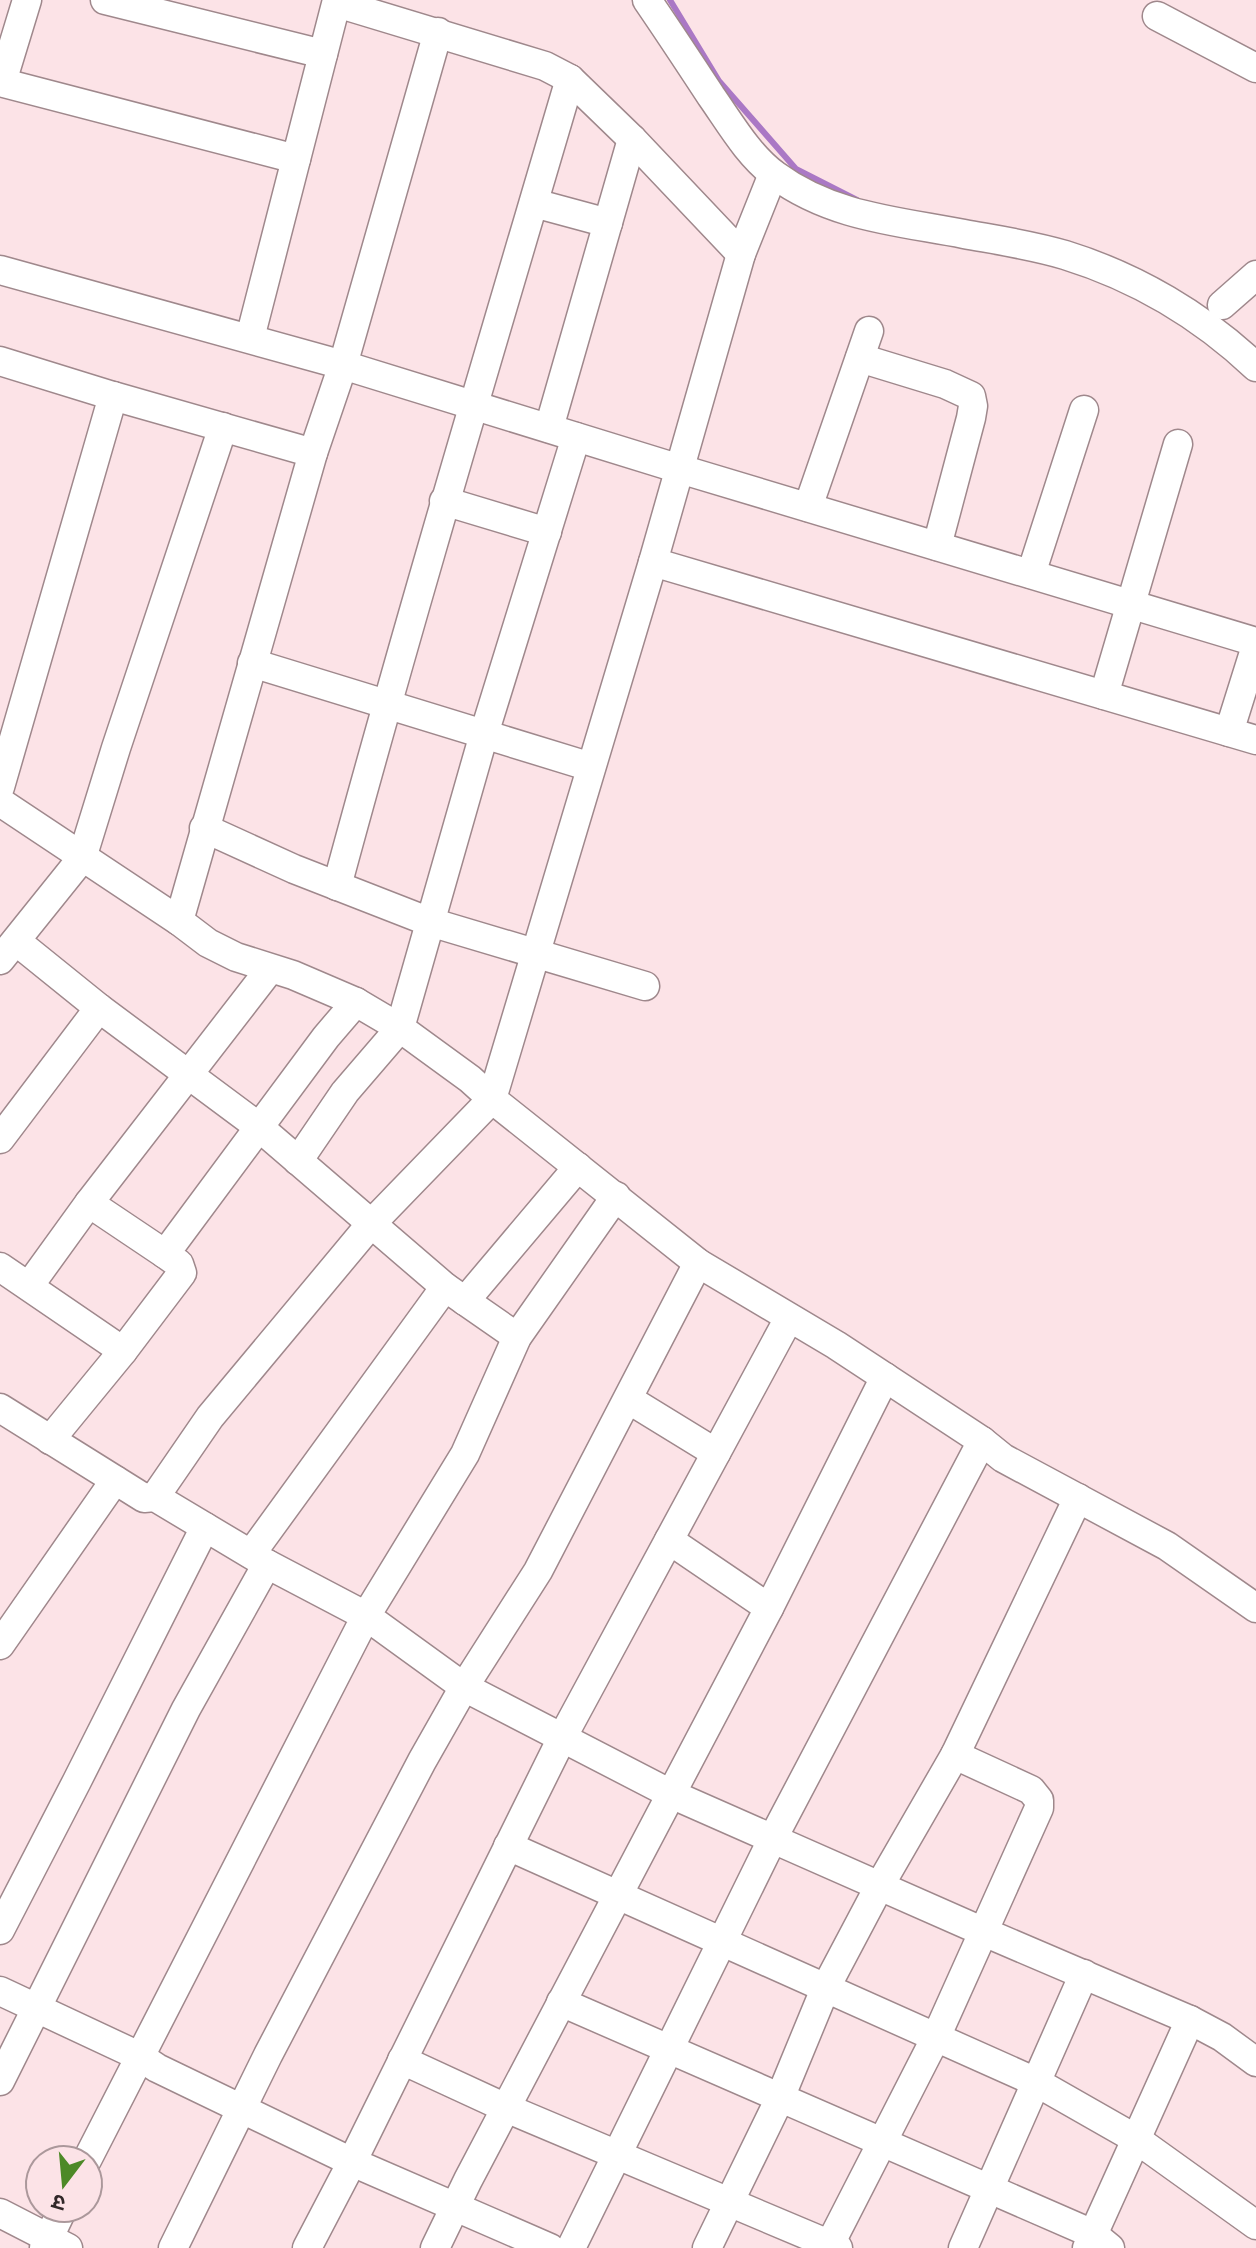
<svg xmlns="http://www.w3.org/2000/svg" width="1256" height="2248" font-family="'Source Sans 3','Noto Sans Devanagari',sans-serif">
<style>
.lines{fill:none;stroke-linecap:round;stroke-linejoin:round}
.stream{stroke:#aa78c5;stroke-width:6}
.minor-casing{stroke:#9f888c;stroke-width:31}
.minor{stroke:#fff;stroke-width:28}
</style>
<rect width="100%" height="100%" fill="#fce3e7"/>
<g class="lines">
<path class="stream" d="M670 0 719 81 796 169 857 200"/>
<defs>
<g id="minor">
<path d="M105 0 323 54"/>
<path d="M647 0C669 32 690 64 711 96 730 123 748 155 775 175 832 217 897 221 964 234 997 240 1032 245 1065 255 1136 277 1202 316 1256 367"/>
<path d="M337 3 545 66 570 79 632 139 741 254"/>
<path d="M1157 16 1256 68"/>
<path d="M0 82 296 159"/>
<path d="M2 82 27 0"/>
<path d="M534 203 608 223"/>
<path d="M0 270 343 365 680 469 1256 642"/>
<path d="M1222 305 1256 275"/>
<path d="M250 338 337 0"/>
<path d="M860 358 945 384 971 396 973 406 971 418 937 546"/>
<path d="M0 361 113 396 313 453"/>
<path d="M549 428 632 139"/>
<path d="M444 501 547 532"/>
<path d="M808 507 869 331"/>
<path d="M653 562 1256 740"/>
<path d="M1031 574 1084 410"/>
<path d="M252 663 591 767"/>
<path d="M1104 695 1178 444"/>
<path d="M1229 732 1256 646"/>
<path d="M0 787 113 396"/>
<path d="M0 802 179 921 208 943 236 957 293 975 356 1002 400 1028 470 1079 492 1099 698 1263 836 1345 982 1441 1003 1458 1167 1546 1256 1608"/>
<path d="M204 828 294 869 430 922 645 986"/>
<path d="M337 886C410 616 491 347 570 79"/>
<path d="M179 921 313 453 343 365 438 32"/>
<path d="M16 941 99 1008 259 1127 445 1287 517 1337"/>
<path d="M0 960 82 858 116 748 223 427"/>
<path d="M0 1139 99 1008"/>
<path d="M298 1161 345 1092 400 1028 484 734 576 437"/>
<path d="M616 1196 517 1337 465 1454 366 1616 464 1687 671 1794 984 1932 1190 2020 1222 2037 1256 2062"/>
<path d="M89 1203 165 1254"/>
<path d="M0 1267 123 1351"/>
<path d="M29 1286 89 1203 270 969"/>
<path d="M465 1301 578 1167"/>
<path d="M628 1399 716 1453"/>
<path d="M0 1408 144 1498 155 1497 267 1564 366 1616 87 2160"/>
<path d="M50 1440 123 1351 182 1273 179 1264 165 1254 326 1037 356 1002"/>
<path d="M155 1497 210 1417 370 1225 492 1099 653 562 741 254 773 174"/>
<path d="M669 1540 769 1608"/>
<path d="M251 1554 445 1287"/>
<path d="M0 1645 115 1480"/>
<path d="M508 1846 1036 2082 1136 2139 1256 2225"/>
<path d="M0 1930 77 1781 205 1527"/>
<path d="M0 1991 139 2056 157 2068 352 2162 307 2248"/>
<path d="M561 2002 1093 2234 1110 2248"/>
<path d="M402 2060 506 2108 838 2248"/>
<path d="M0 2081 186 1709 267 1564"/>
<path d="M0 2213 68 2248"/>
<path d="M44 2248 63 2208"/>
<path d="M173 2248 268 2055 422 1761 464 1687 538 1571 698 1263"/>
<path d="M435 2248 468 2180 769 1608 885 1377"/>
<path d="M550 2248 352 2162 562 1738 789 1318"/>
<path d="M571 2248 773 1838 982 1441"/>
<path d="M707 2248 780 2098 825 1989 880 1885 955 1755 1078 1498"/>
<path d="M828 2248 937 2035 1039 1808V1800L1031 1790 955 1755"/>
<path d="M963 2248 1084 1974"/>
<path d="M1087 2248 1190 2020"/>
</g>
</defs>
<use href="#minor" class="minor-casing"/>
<use href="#minor" class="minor"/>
</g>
<g transform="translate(64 2184) rotate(196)"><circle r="38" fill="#fce3e7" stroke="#ab989b" stroke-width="2"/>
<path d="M0-6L14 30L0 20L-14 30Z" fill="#4d8927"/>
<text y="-12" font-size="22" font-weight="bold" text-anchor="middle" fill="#312829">उ</text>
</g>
</svg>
